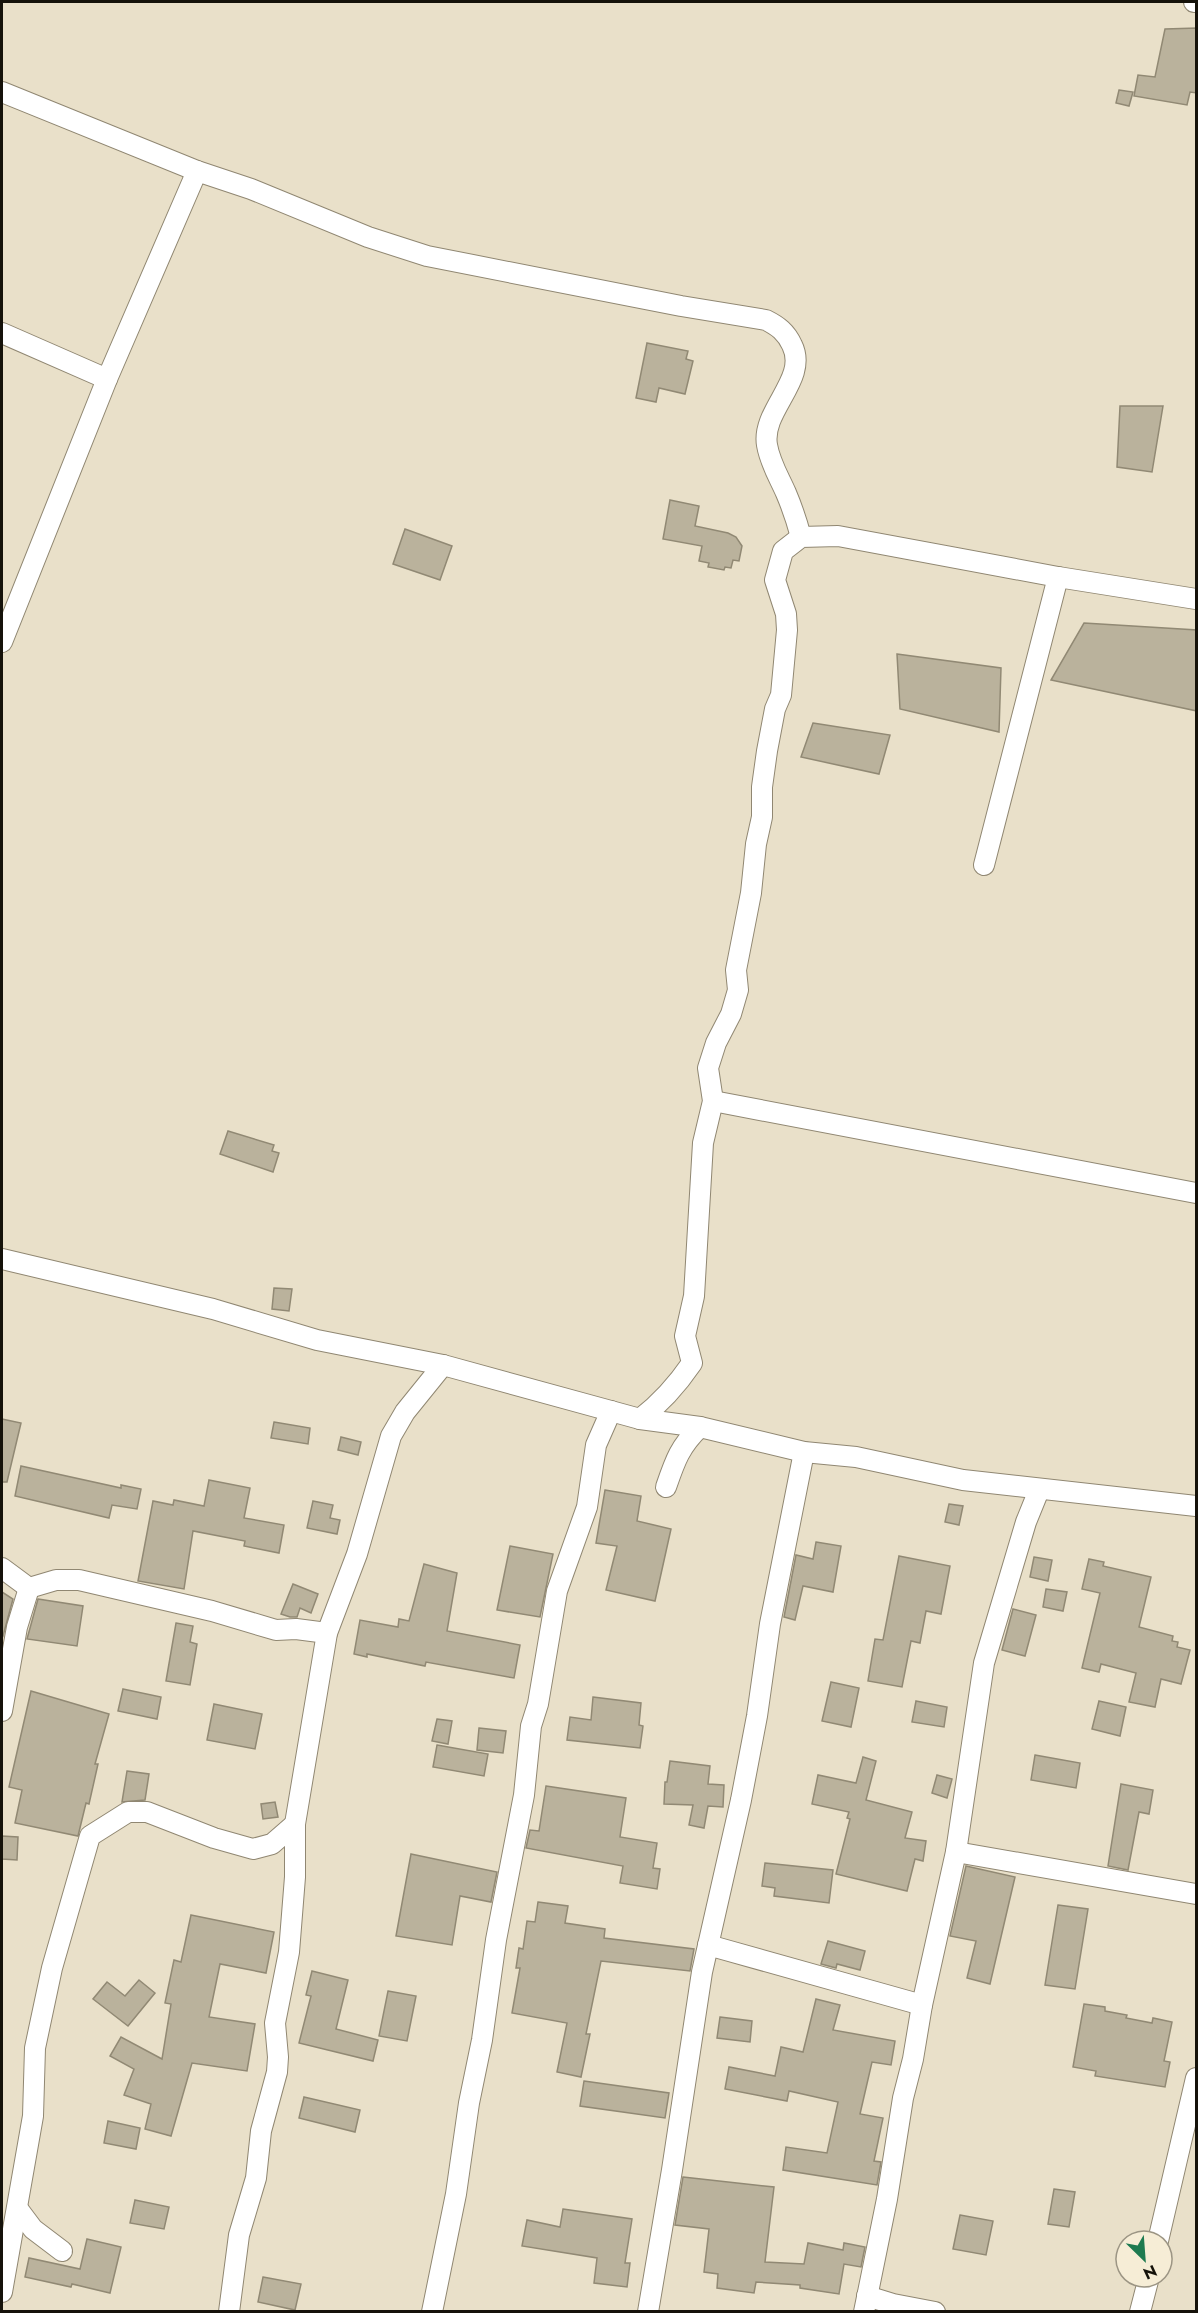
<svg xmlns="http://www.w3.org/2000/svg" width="1198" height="2313" font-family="Jost,sans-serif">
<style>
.building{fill:#bab29c;stroke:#918974;stroke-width:1.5}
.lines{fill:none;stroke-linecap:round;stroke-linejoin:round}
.minor-casing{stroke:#908772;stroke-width:22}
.minor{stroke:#fff;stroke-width:20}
</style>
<rect width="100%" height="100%" fill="#e9e0c9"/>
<g class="building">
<path d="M1197 28V93L1190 92 1187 105 1134 96 1138 75 1155 77 1165 29Z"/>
<path d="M1119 90 1133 92 1129 106 1116 103Z"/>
<path d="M647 343 688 351 686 359 693 361 685 394 659 388 656 402 636 398Z"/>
<path d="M1120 406H1163L1152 472 1117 467Z"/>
<path d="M670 500 699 506 695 526 728 533 736 537 742 546 739 561 733 560 731 568 725 567 724 570 708 567 709 563 699 561 702 546 663 539Z"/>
<path d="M405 529 452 546 440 580 393 564Z"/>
<path d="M1084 623 1197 630V711L1051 680Z"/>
<path d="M897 654 1001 668 999 732 900 709Z"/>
<path d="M813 723 890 735 879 774 801 757Z"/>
<path d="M228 1131 274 1145 272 1151 279 1153 273 1172 220 1154Z"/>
<path d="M274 1288 292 1289 289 1311 272 1309Z"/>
<path d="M2 1419 21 1423 7 1482H2Z"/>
<path d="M274 1422 310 1428 308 1444 271 1438Z"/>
<path d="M341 1437 361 1442 358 1455 338 1450Z"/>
<path d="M21 1466 121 1488V1485L141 1489 137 1509 112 1505 109 1518 15 1496Z"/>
<path d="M209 1480 250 1488 244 1518 284 1525 279 1553 244 1546 245 1541 193 1531 184 1589 138 1581 153 1501 173 1505 174 1500 204 1506Z"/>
<path d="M605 1490 641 1496 637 1521 671 1529 655 1601 606 1590 617 1546 596 1543Z"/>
<path d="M313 1501 333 1505 330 1518 340 1520 337 1534 307 1528Z"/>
<path d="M949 1504 963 1506 959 1525 945 1522Z"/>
<path d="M816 1542 841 1546 833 1592 803 1586 795 1620 784 1617 796 1555 813 1559Z"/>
<path d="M510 1546 553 1554 540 1617 497 1610Z"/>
<path d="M899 1556 950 1566 941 1614 926 1611 920 1643 911 1641 902 1687 868 1681 875 1639 883 1640Z"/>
<path d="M1034 1557 1052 1560 1048 1581 1030 1577Z"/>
<path d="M1089 1559 1104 1562 1103 1566 1151 1577 1139 1627 1173 1636 1172 1641 1178 1642 1177 1647 1190 1650 1181 1684 1161 1679 1155 1707 1129 1702 1136 1673 1101 1664 1099 1672 1082 1668 1100 1593 1082 1589Z"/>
<path d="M424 1564 457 1573 447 1631 520 1645 514 1678 426 1662 425 1666 367 1654V1657L354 1654 360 1620 398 1627 399 1619 409 1621Z"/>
<path d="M293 1584 318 1594 311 1613 300 1608 297 1617H290L281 1614Z"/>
<path d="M1046 1589 1067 1592 1063 1611 1043 1607Z"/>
<path d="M2 1592 13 1599 3 1636 2 1635Z"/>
<path d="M38 1599 83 1606 77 1646 27 1639Z"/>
<path d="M1013 1609 1036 1615 1025 1656 1002 1650Z"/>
<path d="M176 1623 193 1626 190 1642 197 1644 190 1685 166 1681Z"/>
<path d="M831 1682 859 1688 851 1727 822 1721Z"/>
<path d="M123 1689 161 1697 157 1719 118 1711Z"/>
<path d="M31 1691 109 1714 95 1764H98L89 1804 86 1803 78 1836 15 1823 22 1790 9 1787Z"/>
<path d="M593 1697 641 1703 639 1725 643 1726 640 1748 567 1740 570 1717 591 1720Z"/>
<path d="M916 1701 947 1707 944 1727 912 1722Z"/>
<path d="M1099 1701 1126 1707 1120 1736 1092 1729Z"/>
<path d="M214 1704 262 1714 255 1749 207 1740Z"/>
<path d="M437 1719 452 1721 448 1744 432 1741Z"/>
<path d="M479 1728 506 1731 503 1753 477 1750Z"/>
<path d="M437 1745 488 1754 484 1776 433 1767Z"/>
<path d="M1035 1755 1080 1763 1076 1788 1031 1780Z"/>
<path d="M863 1757 876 1761 866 1800 912 1812 905 1838 926 1841 923 1861 915 1859 907 1891 836 1874 850 1819 847 1818 849 1812 812 1804 818 1775 856 1783Z"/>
<path d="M670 1761 710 1766 708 1784 724 1785 723 1807 708 1806 704 1828 689 1825 693 1805 664 1804 665 1782H667Z"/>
<path d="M127 1771 149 1774 145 1800 122 1802Z"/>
<path d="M937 1775 952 1779 947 1798 932 1793Z"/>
<path d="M1121 1784 1153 1790 1149 1814 1139 1812 1128 1870 1108 1866Z"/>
<path d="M546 1786 626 1798 620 1837 657 1843 653 1868 660 1869 657 1889 620 1883 623 1866 526 1848 530 1830 539 1831Z"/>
<path d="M275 1802 278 1817 263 1819 261 1804Z"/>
<path d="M2 1836 18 1837 17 1860 2 1859Z"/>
<path d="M411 1854 497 1872 491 1902 460 1896 452 1945 396 1936Z"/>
<path d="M765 1863 833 1870 829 1903 774 1896 775 1888 762 1886Z"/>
<path d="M966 1866 1015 1877 990 1984 967 1978 976 1941 950 1936Z"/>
<path d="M538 1902 568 1906 565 1923 605 1929 604 1938 694 1949 690 1971 601 1961 586 2034H590L581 2077 557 2072 567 2023 512 2013 520 1968H516L519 1948 523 1949 527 1921 535 1922Z"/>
<path d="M1058 1905 1088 1909 1075 1989 1045 1985Z"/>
<path d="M191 1915 274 1932 266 1973 220 1964 209 2017 255 2024 247 2071 192 2063 171 2136 145 2129 151 2104 124 2095 134 2069 110 2056 121 2037 162 2059 171 2004 165 2003 174 1960 181 1962Z"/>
<path d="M828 1941 865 1951 860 1970 837 1964 836 1968 821 1964Z"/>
<path d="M312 1971 348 1980 336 2029 378 2040 373 2061 299 2043 311 1996 306 1995Z"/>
<path d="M139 1980 155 1993 128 2026 93 1999 107 1982 125 1996Z"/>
<path d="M388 1991 416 1996 407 2041 379 2036Z"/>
<path d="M816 1999 840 2005 833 2030 895 2041 891 2065 872 2062 860 2114 883 2118 874 2161 881 2162 877 2185 783 2170 786 2147 827 2153 838 2102 789 2091 787 2101 725 2089 729 2067 775 2076 781 2047 803 2052Z"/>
<path d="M1084 2004 1105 2007V2011L1127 2015 1126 2018 1152 2023 1153 2018 1172 2022 1164 2061 1170 2062 1165 2087 1095 2076 1096 2071 1073 2067Z"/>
<path d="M720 2017 752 2021 750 2042 717 2038Z"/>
<path d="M584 2081 669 2093 665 2118 580 2106Z"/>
<path d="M304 2097 360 2110 355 2132 299 2118Z"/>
<path d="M108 2121 140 2128 136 2149 104 2143Z"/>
<path d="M683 2177 774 2187 765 2262 804 2264 808 2243 843 2250 844 2243 865 2247 861 2267 844 2264 839 2294 800 2288V2285L756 2282 754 2293 717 2288 718 2274 704 2272 709 2229 675 2225Z"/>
<path d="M1054 2189 1075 2192 1069 2227 1048 2224Z"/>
<path d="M135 2200 169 2207 164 2229 130 2223Z"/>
<path d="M563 2209 632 2219 625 2263H630L627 2287 594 2283 597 2258 522 2246 527 2220 560 2227Z"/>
<path d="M960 2215 993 2221 986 2255 953 2249Z"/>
<path d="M87 2239 121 2247 110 2293 72 2284 71 2287 25 2277 29 2258 80 2269Z"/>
<path d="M263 2277 301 2284 295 2310 258 2302Z"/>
</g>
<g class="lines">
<defs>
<g id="minor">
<path d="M1194 2H1196"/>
<path d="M2 92 197 171 251 189 368 237 427 256 681 306 766 320C778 326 786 332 792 345 809 379 761 410 767 445 770 463 779 477 786 493 792 507 797 522 801 537"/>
<path d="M2 333 107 379"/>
<path d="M2 642 107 379 197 171"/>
<path d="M984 865 1058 577"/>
<path d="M713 1101 1196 1193"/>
<path d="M2 1259 213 1309 317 1340 443 1365 640 1419 700 1427 804 1452 856 1457 963 1480 1196 1506"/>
<path d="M640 1419C661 1403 677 1385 692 1363L685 1336 694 1296 703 1143 713 1101 708 1068 716 1043 731 1014 738 990 736 970 751 893 756 844 762 817V787L767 751 775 709 781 695 787 630 786 614 775 580 783 551 801 537 838 536 1058 577 1196 599"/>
<path d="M666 1487C675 1461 680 1446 700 1427"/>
<path d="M2 1568 29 1588"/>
<path d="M29 1588 56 1580H79L212 1611 276 1630 296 1629 327 1633"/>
<path d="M2 1711 17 1627 29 1588"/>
<path d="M956 1852 1196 1894"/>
<path d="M708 1945 922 2005"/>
<path d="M18 2209 33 2229 62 2251"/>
<path d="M1158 2241 1196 2078"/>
<path d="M2 2292 33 2116 35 2048 52 1968 90 1836 128 1812H147L214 1838 253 1849 272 1844 295 1824"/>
<path d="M867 2296 893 2304 935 2312"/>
<path d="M229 2312 239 2235 256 2178 261 2131 277 2072 278 2057 275 2023 289 1952 295 1877V1824L327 1633 357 1554 391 1436 405 1412 443 1365"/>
<path d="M432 2312 456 2194 469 2103 482 2040 496 1940 524 1795 531 1726 538 1704 557 1591 587 1507 596 1445 611 1411"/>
<path d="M648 2312 672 2170 702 1972 741 1800 757 1716 770 1624 804 1452"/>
<path d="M864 2312 887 2199 903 2098 913 2059 922 2005 956 1852 984 1663 1026 1522 1039 1490"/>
<path d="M1140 2312 1149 2277"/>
</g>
</defs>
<use href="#minor" class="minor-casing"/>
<use href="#minor" class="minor"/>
</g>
<rect width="1198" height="2313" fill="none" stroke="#15120a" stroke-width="6"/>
<g transform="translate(1144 2259) rotate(155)"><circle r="28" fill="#f6edd6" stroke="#9c9584" stroke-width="1.5"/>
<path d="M0-4.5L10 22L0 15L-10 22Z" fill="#1e7a50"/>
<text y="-9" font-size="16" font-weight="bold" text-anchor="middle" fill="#15120a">N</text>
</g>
</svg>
